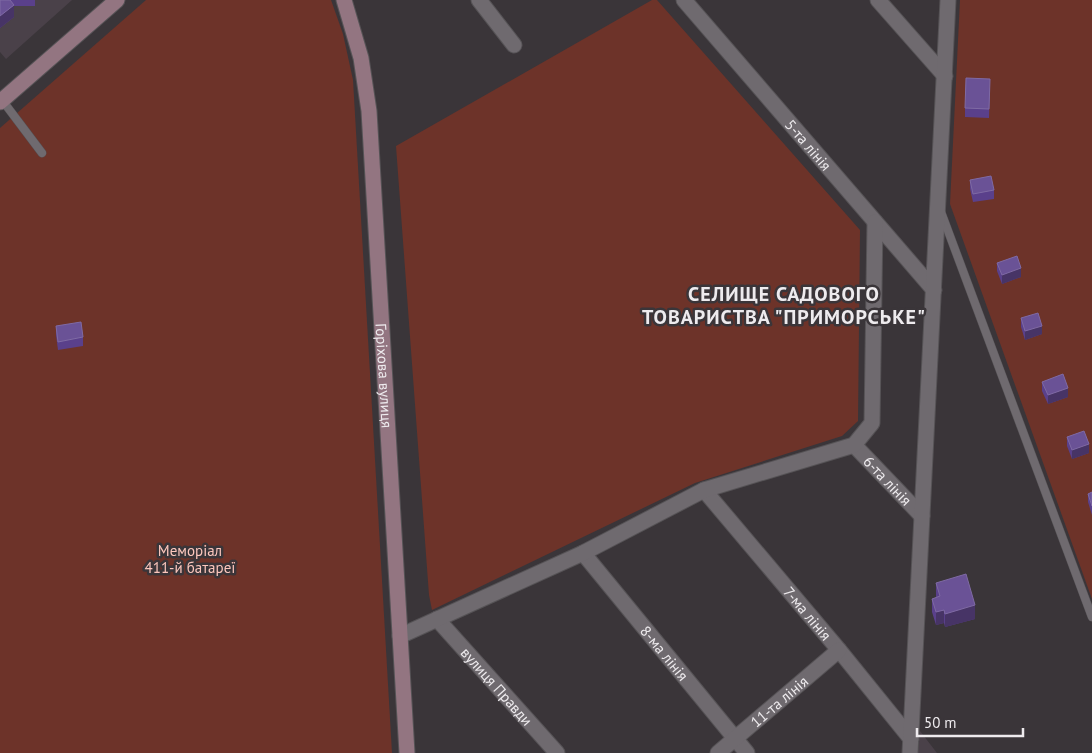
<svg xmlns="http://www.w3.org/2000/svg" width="1092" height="753" font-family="'PT Sans',sans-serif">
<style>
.built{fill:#4a4149}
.green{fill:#6d3329}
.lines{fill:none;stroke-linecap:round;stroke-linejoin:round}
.lane-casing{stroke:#565356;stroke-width:9}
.street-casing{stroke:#565356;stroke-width:17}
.secondary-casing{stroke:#565356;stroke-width:17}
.lane{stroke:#6f6a6f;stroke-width:8}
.street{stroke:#6f6a6f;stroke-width:15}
.secondary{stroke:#937581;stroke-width:15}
.wall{fill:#5a408b}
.shaded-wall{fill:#473466}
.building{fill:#6a5296;stroke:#7f6aa4}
.labels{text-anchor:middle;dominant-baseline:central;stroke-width:5;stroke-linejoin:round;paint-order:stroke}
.street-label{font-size:15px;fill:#eeebee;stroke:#3a3539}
.park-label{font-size:15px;fill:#fdc7bd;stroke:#3a3539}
.district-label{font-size:20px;font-weight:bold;letter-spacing:1px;fill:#eeebee;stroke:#3a3539}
</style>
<rect width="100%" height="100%" fill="#3a3539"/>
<g class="built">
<path d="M0 0H72L6 59 0 52Z"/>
<path d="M920 731 937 753H918Z"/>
</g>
<g class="green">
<path d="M146 0H331L343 34 353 80 392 753H0V128Z"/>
<path d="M652 0H657L860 230 858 421 842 436 695 483 432 610 429 595 396 146Z"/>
<path d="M960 0H1092V599L950 204Z"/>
</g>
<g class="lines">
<defs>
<g id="lane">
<path d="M2 100 42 153"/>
<path d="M941 212 1092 617"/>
</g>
<g id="street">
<path d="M479 0 514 45"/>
<path id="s1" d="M684 0 934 290"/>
<path d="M878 0 945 76"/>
<path id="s2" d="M854 445 922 516"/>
<path id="s3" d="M704 490 839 650 911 739"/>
<path id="s4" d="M583 553 747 753"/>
<path id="s5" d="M437 619 557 753"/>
<path d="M400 636 583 553 704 490 854 445 872 423 875 222"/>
<path id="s6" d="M718 753 839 650"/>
<path d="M910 753 948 0"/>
</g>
<g id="secondary">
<path id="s7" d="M344 0 361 58 369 111 407 753"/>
<path d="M0 102 117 0"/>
</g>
</defs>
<use href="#lane" class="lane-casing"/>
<use href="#street" class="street-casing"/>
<use href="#secondary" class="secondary-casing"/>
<use href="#lane" class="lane"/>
<use href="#street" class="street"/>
<use href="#secondary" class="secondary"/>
</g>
<g class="wall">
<path d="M0 0H35V6H14V17L0 28Z"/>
<path d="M990 88 989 118 965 117V108Z"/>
<path d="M970 180 994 190V199L973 202 970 189Z"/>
<path d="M997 263 1021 277 1002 284 997 271Z"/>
<path d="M1021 318 1042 334 1025 340 1021 327Z"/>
<path d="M56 326 83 337V346L58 350 56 335Z"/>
<path d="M1042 382 1068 397 1048 404 1042 391Z"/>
<path d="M1067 437 1089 453 1072 459 1067 446Z"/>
<path d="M1092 492V515L1088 502V494Z"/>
<path d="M936 583 975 619 945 627 944 623 936 625 932 612V599L936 598Z"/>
</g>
<g class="shaded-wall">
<path d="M14 5V17L0 28V16Z"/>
<path d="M1021 268V277L1002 284V275Z"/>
<path d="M1042 326V334L1025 340V331Z"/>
<path d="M1068 388V397L1048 404V395Z"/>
<path d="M1089 444V453L1072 459V450Z"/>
<path d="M975 605V619L945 627V614Z"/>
<path d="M944 610V623L936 625V612Z"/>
</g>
<g class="building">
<path d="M0 0H10L14 5 0 16Z"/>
<path d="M966 78 990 79 989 109 965 108Z"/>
<path d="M991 176 994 190 973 194 970 180Z"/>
<path d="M1017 256 1021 268 1002 275 997 263Z"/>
<path d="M1038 313 1042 326 1025 331 1021 318Z"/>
<path d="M81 322 83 337 58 342 56 326Z"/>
<path d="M1063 374 1068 388 1048 395 1042 382Z"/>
<path d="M1084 431 1089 444 1072 450 1067 437Z"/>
<path d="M1092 492V506L1088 494Z"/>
<path d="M966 574 975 605 945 614 944 610 936 612 932 599 940 596 936 583Z"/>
</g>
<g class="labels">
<g class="street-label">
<text stroke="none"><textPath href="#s1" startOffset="191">5-та лінія</textPath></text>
<text stroke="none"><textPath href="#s7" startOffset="379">Горіхова вулиця</textPath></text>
<text stroke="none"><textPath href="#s2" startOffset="49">6-та лінія</textPath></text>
<text stroke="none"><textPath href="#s3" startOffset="161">7-ма лінія</textPath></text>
<text stroke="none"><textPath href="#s4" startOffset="129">8-ма лінія</textPath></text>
<text stroke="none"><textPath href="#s5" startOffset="90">вулиця Правди</textPath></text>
<text stroke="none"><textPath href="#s6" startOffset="80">11-та лінія</textPath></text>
</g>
<g class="park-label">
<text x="190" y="550">Меморіал<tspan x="190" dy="17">411-й батареї</tspan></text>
</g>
<g class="district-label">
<text x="784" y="294">СЕЛИЩЕ САДОВОГО<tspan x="784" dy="23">ТОВАРИСТВА "ПРИМОРСЬКЕ"</tspan></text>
</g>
</g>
<path d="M917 728v8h106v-8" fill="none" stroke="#eeebee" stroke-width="2.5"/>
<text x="924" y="728" font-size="15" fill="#eeebee" stroke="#3a3539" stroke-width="4" paint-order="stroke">50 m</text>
</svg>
